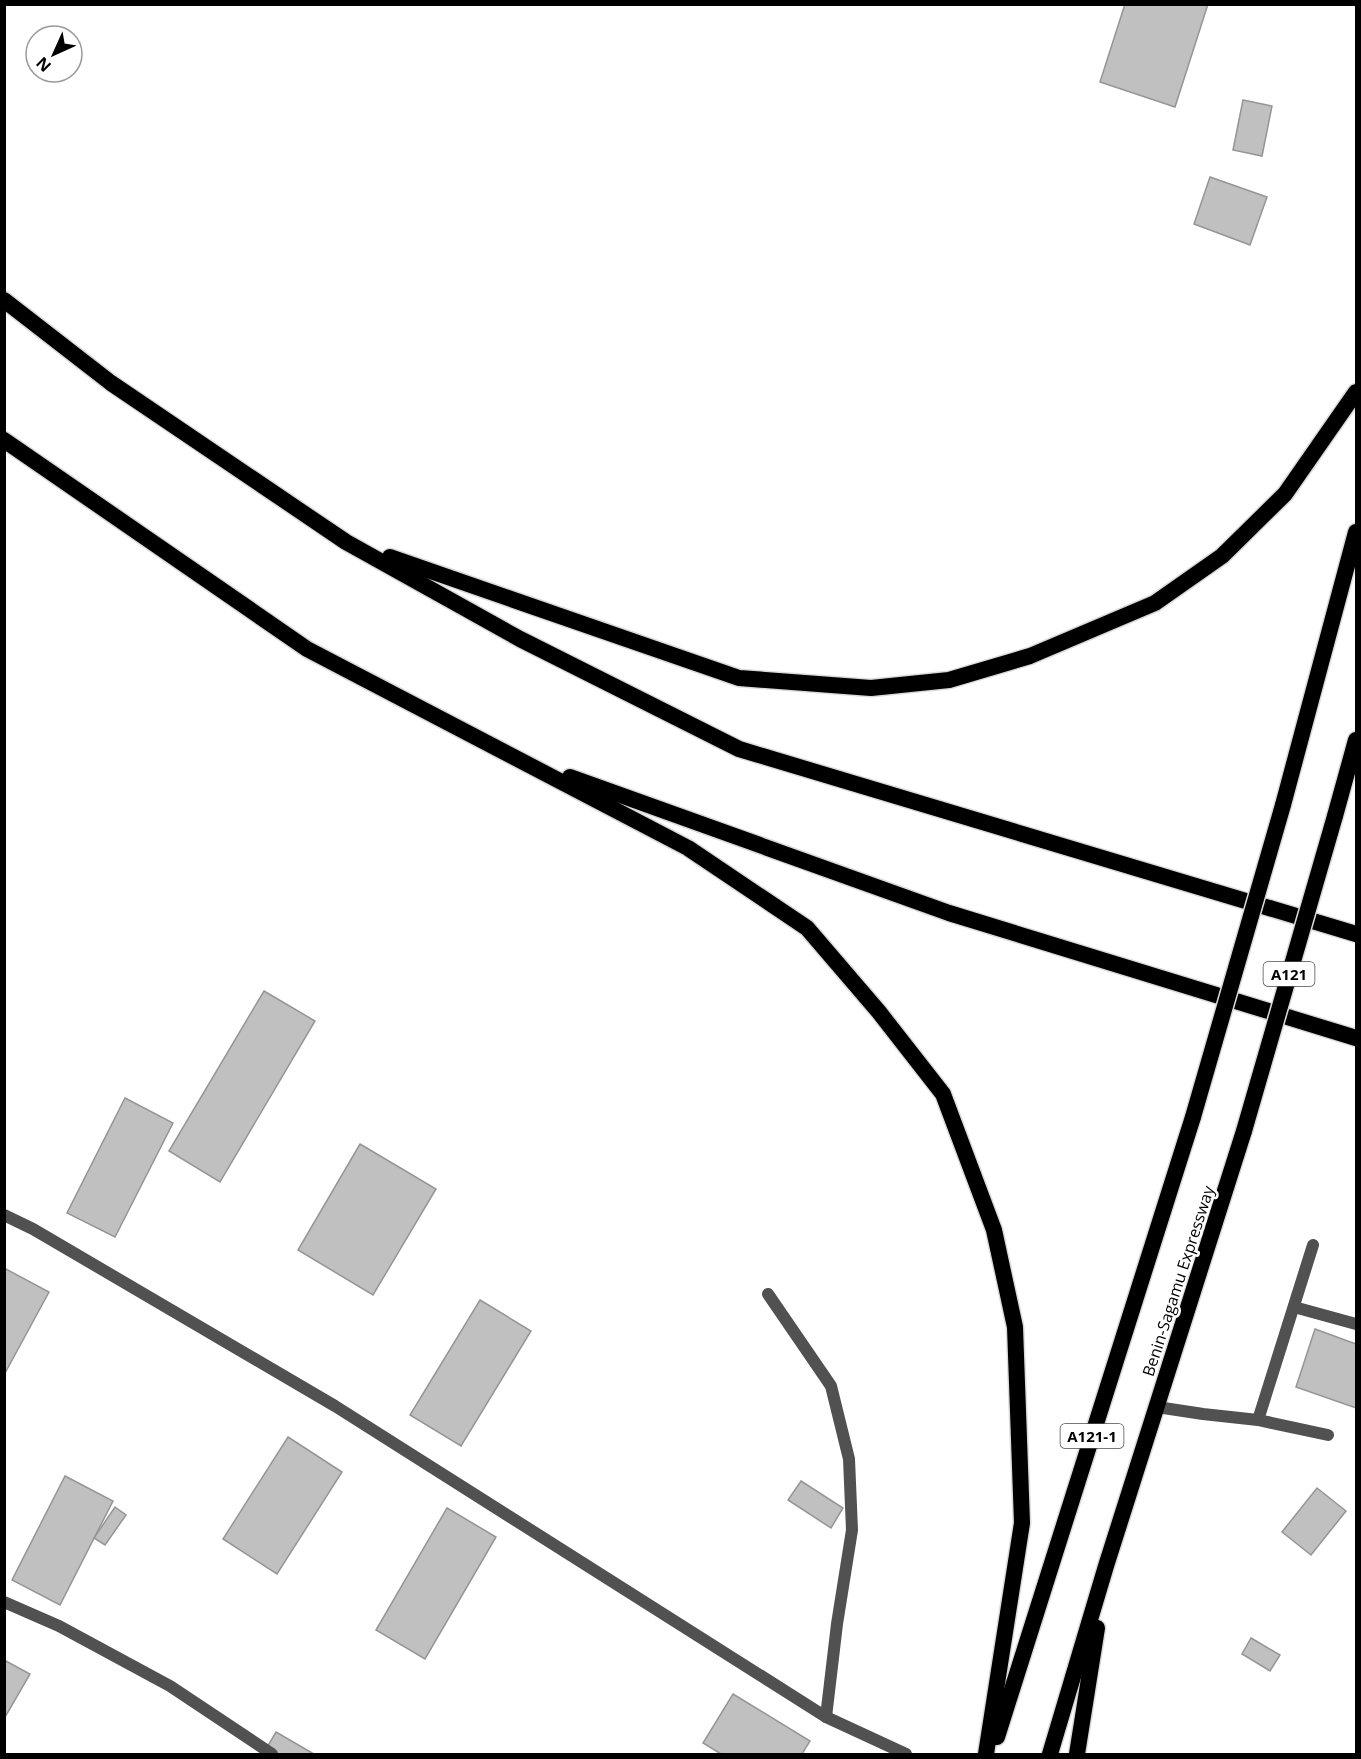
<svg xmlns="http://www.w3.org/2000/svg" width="1361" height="1759" font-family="'Open Sans',sans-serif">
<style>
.building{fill:#c0c0c0;stroke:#959595;stroke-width:1.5}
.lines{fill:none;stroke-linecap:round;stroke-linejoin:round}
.trunk-casing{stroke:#dbdbdb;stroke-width:19}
.service{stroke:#515151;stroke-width:12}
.minor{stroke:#515151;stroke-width:12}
.trunk{stroke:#000;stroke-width:16}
.trunk-bridge-casing{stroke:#dbdbdb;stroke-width:19;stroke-linecap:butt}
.trunk-bridge{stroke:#000;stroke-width:16}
.labels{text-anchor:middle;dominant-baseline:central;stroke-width:5;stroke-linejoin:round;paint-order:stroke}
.shield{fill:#fff;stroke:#4c4c4c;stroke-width:1.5}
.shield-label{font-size:15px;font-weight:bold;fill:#000}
.street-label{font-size:16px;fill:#000;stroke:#fff}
</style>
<rect width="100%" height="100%" fill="#fff"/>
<g class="building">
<path d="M1125 4H1208L1175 107 1100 82Z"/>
<path d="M1243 100 1272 106 1262 156 1233 150Z"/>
<path d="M1210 177 1267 197 1250 245 1194 224Z"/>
<path d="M264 991 315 1021 220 1182 169 1151Z"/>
<path d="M125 1098 173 1123 115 1237 67 1213Z"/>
<path d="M360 1144 436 1189 373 1295 298 1250Z"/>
<path d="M4 1268 49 1292 4 1375Z"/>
<path d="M480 1300 531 1331 461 1446 410 1415Z"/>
<path d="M1315 1329 1356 1344V1408L1296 1387Z"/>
<path d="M288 1437 342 1472 277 1574 223 1539Z"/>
<path d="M65 1476 113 1501 60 1605 12 1580Z"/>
<path d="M801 1481 843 1508 831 1528 788 1500Z"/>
<path d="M1317 1488 1346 1511 1311 1555 1282 1532Z"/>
<path d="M115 1507 126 1515 105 1545 94 1538Z"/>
<path d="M447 1508 496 1537 425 1659 376 1630Z"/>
<path d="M1251 1638 1280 1655 1270 1671 1242 1654Z"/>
<path d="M4 1660 30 1674 4 1719Z"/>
<path d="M733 1694 810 1741 802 1754H721L703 1743Z"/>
<path d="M276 1732 314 1754H263Z"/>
</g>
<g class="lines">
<defs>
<g id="trunk">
<path d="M4 300 111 383 346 542 520 639 739 749 1356 934"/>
<path d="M4 440 307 649 688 848 807 928 879 1012 943 1094 994 1230 1015 1327 1022 1523 986 1754"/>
<path d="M390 557 739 678 871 688 949 680 1030 656 1155 603 1222 556 1285 494 1356 392"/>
<path d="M570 777 949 913 1356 1038"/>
<path d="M1283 805 1356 532"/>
<path d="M1335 816 1356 740"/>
<path d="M997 1737 1193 1117"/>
<path d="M1050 1754 1106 1566 1244 1131"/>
<path d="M1077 1754 1097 1628"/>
</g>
</defs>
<use href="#trunk" class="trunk-casing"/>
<g class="service">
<path d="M768 1294 831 1386 849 1459 852 1530 837 1624 826 1717"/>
<path d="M1294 1307 1356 1324"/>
<path d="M1157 1407 1203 1414 1258 1420 1328 1435"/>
<path d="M1258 1420 1313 1245"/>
</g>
<g class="minor">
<path d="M4 1215 33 1229 335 1406 826 1717 906 1754"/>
<path d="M4 1602 59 1626 170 1686 272 1754"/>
</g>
<use href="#trunk" class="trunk"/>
<defs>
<g id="trunk-bridge">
<path d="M1193 1117 1283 805"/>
<path d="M1244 1131 1335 816"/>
</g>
</defs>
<use href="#trunk-bridge" class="trunk-bridge-casing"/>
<use href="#trunk-bridge" class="trunk-bridge"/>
</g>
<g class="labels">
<g class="shield">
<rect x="1263.5" y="962" width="51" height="24" rx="4.5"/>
<rect x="1060.5" y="1424" width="63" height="24" rx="4.5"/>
</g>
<g class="shield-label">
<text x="1289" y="974">A121</text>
<text x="1092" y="1436">A121-1</text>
</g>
<g class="street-label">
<text transform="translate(1178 1281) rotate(-72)">Benin-Sagamu Expressway</text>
</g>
</g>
<rect width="1361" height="1759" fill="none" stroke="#000000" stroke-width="12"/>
<g transform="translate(54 54) rotate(225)"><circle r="28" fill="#ffffff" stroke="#999999" stroke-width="1.5"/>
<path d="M0-4.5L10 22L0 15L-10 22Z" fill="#000000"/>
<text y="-9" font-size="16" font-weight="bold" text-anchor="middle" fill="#000000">N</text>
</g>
</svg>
